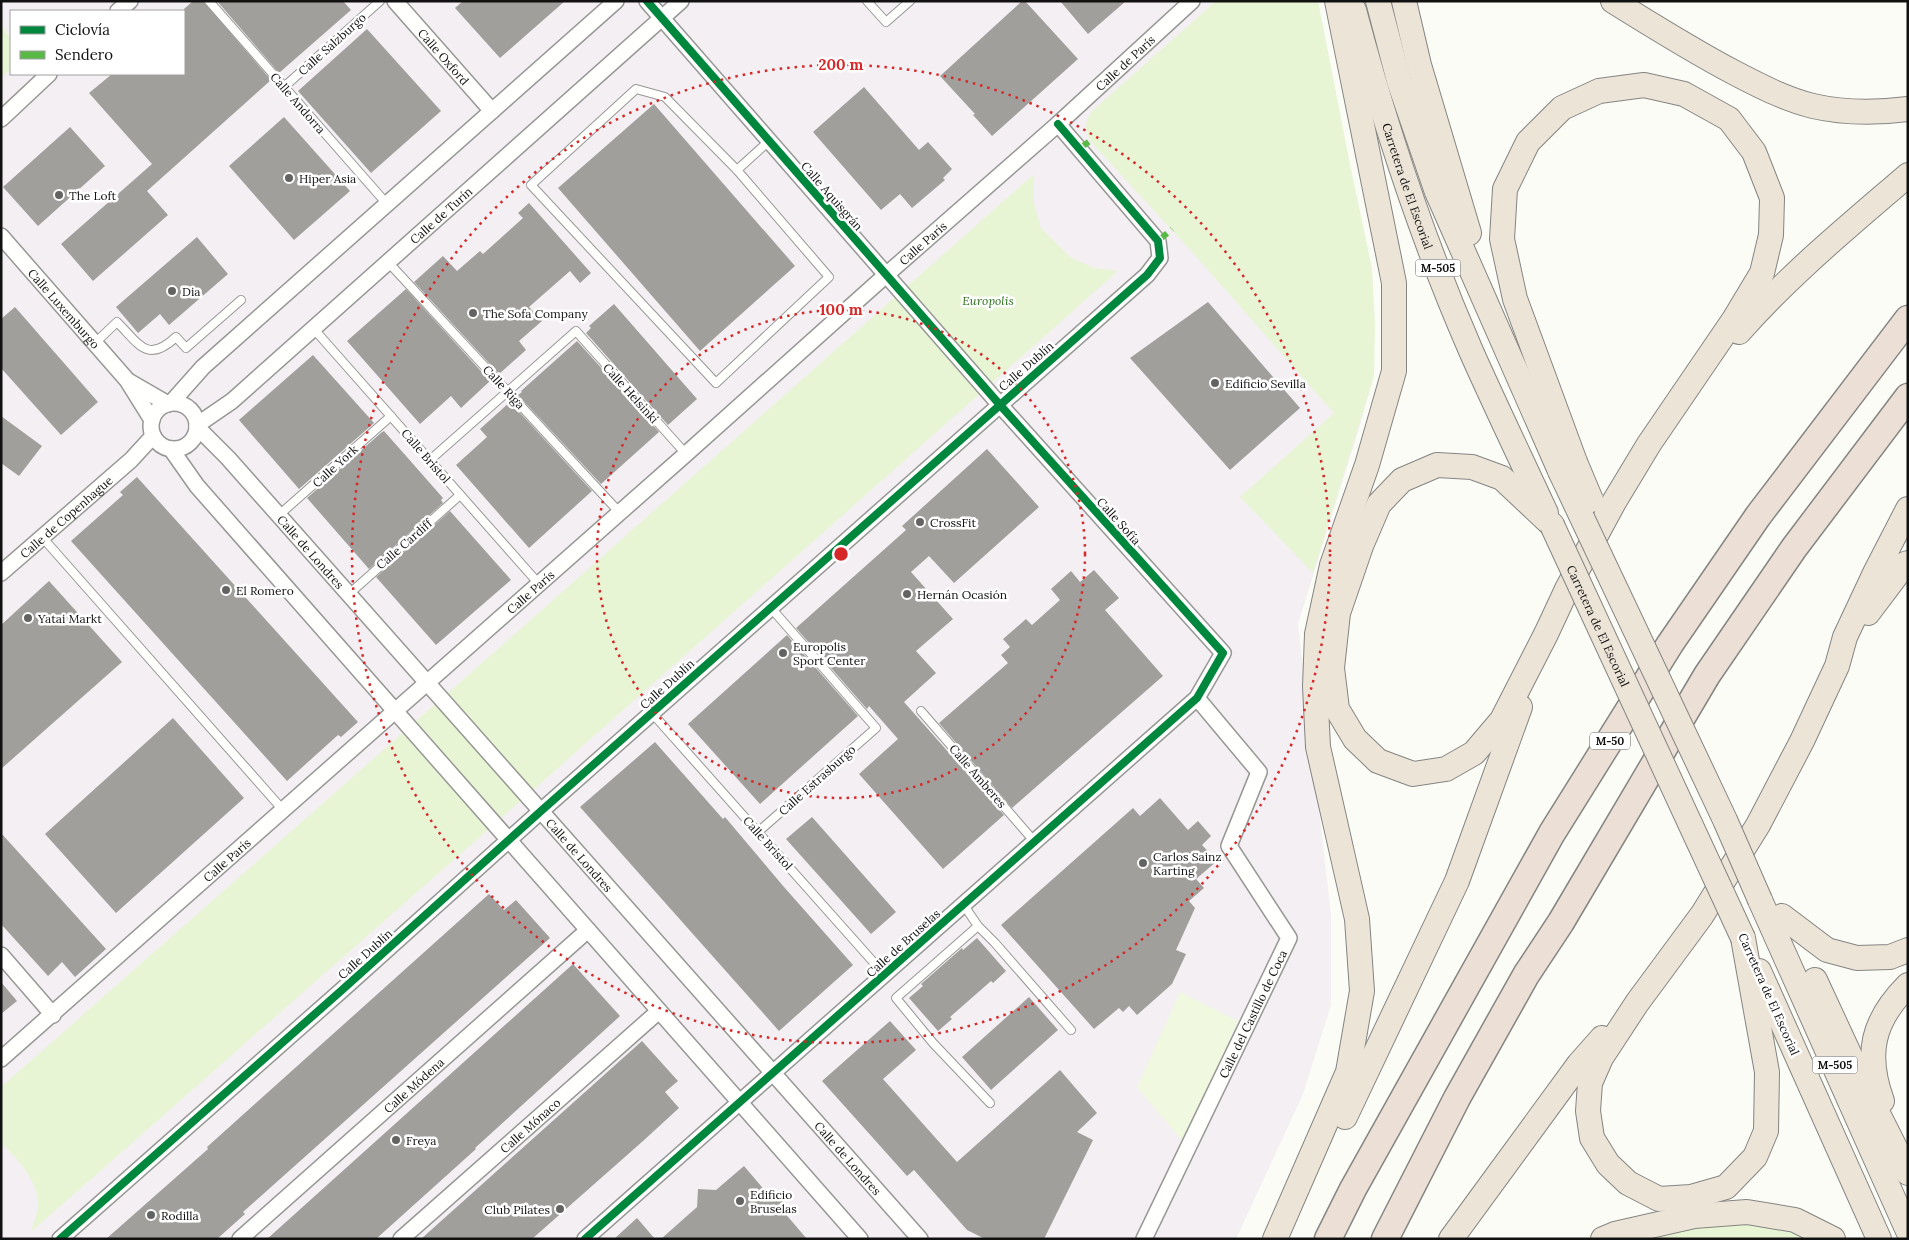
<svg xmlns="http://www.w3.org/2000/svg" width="1909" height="1240" font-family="Lora,serif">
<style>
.industrial{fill:#f4eff3}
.green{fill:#e7f5d4}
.pitch{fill:#f0f8df}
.building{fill:#a19f9c}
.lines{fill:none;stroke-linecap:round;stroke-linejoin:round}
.service-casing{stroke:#979795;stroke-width:10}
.minor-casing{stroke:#979795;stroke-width:18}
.trunk-casing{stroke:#848482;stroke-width:26}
.motorway-casing{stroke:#848482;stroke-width:29}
.service{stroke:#fffffe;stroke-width:8}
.minor{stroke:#fffffe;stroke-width:15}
.trunk{stroke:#ede4d8;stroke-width:24}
.motorway{stroke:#ece0d6;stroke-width:26}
.trunk-bridge-casing{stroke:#848482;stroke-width:26;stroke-linecap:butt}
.trunk-bridge{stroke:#ede4d8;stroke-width:24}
.quiet{stroke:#58b947;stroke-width:6;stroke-dasharray:12 6;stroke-linecap:butt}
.cycleway-casing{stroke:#fff;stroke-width:11}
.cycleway{stroke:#00873e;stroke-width:8}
.ring{fill:none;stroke:#d62828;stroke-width:2.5;stroke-dasharray:2.5 5}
.poi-dot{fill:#636362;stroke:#fff;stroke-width:2}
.labels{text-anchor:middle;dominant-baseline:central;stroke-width:5;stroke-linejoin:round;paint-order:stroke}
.shield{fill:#fff;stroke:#585858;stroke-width:1}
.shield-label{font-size:11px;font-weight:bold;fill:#111}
.street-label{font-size:12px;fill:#111;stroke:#fff}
.poi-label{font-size:12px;fill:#111;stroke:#fff;text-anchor:start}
.park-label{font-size:12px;font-style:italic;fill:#2b7118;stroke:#fff}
.centre{fill:#d62828;stroke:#fff;stroke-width:2.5}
.ring-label{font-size:15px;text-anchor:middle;font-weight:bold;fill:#d62828;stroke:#fff;stroke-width:5;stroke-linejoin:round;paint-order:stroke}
</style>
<rect width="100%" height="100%" fill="#fcfcf7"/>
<path class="industrial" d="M1 1H1318L1349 160 1372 269 1374 376 1358 432 1298 624 1331 915V1005L1303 1094 1236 1239H1V78L11 69V74H184V11H11V39L1 25Z"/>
<g class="green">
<path d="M1216 1H1318L1349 160 1372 269 1375 324 1374 376 1313 573 1240 497 1334 413 1192 252 1092 143C1084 132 1084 121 1092 111Z"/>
<path d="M1 25 11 39V69L1 78Z"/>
<path d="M1034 174V204L1041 228 1070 257 1094 268 1118 271 559 767 31 1232C33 1223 38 1213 38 1204 38 1182 17 1157 1 1143V1087L491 655Z"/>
<path d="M1747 1212 1833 1239H1603Z"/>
</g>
<path class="pitch" d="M1180 992 1238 1021 1183 1142 1137 1087Z"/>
<g class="building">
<path d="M193 1H203L271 80 147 191 168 215 93 281 61 244 152 164 89 93 112 74H184V9Z"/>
<path d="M217 1H343L351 10 279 73Z"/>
<path d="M463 1H565L500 58 455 8Z"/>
<path d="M1022 1H1025L1078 59 992 136 973 115 975 114 940 76Z"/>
<path d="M1060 1H1126L1088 34Z"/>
<path d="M367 29 441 111 371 173 298 91Z"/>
<path d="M864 87 919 150 928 142 952 169 943 178 945 180 912 208 900 194 881 210 813 132Z"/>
<path d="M654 104 795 266 700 351 558 188Z"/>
<path d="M284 117 350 191 294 240 229 166Z"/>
<path d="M70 127 105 166 38 226 3 187Z"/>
<path d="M529 203 591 273 580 283 570 271 529 307 542 321 519 341 526 350 499 374 414 282 443 256 457 271 480 251 483 254 523 218 518 213Z"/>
<path d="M197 237 228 274 169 325 160 314 138 333 116 307Z"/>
<path d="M406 289 490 381 461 408 451 396 420 424 347 341Z"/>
<path d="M1208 302 1300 408 1230 470 1130 358Z"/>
<path d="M614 304 697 399 668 425 586 333 591 328 589 326Z"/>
<path d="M15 307 98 402 61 435 1 368V319Z"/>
<path d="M577 341 659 432 601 484 518 395 522 392 521 391Z"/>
<path d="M313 355 374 423 299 489 239 420Z"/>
<path d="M510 402 592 491 529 548 456 465 487 437 480 429Z"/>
<path d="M1 416 42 446 19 476 1 463Z"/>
<path d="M384 431 443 498 441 500 443 503 369 569 307 498 382 432Z"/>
<path d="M987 449 1039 507 954 583 929 556 911 572 953 619 916 651 936 673 904 702 1004 815 943 869 859 774 898 739 869 706 867 709 796 628 906 530 902 526Z"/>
<path d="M137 477 358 722 341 737 338 735 287 781 71 541 123 495 120 492Z"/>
<path d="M450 511 511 580 436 645 376 577Z"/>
<path d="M1094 570 1119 598 1105 610 1163 676 1012 808 939 723 1008 663 1001 655 1010 647 1003 639 1026 619 1032 625 1060 600 1051 589 1071 571 1080 582Z"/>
<path d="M49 581 122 662 1 769V625Z"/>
<path d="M787 635 858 716 760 804 688 724Z"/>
<path d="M173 718 244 798 116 913 45 834Z"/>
<path d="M655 742 723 819 725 817 784 887 853 965 779 1031 580 807Z"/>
<path d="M1160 798 1188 830 1198 821 1211 836 1202 845 1217 861 1196 879 1204 888 1189 901 1195 908 1176 950 1186 954 1172 984 1137 1015 1129 1006 1123 1012 1119 1008 1094 1029 1001 925 1133 808 1140 816Z"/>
<path d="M812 817 896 912 871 934 786 839Z"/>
<path d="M1 833 106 949 75 977 62 962 48 976 1 924Z"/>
<path d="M489 894 504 910 516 900 550 938 243 1212 245 1214 217 1239H106L208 1149 207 1147Z"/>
<path d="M977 938 1006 971 993 983 991 981 950 1017 952 1019 938 1031 909 998 923 986 921 984 962 948 963 950Z"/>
<path d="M573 964 620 1016 475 1148 476 1149 376 1239H267Z"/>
<path d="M1 982 17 1001 1 1014Z"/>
<path d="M1029 997 1058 1030 991 1090 962 1057Z"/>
<path d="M890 1021 916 1050 883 1079 957 1162 1060 1070 1097 1113 1077 1132 1093 1140 1044 1239H985L967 1230 914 1170 907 1176 822 1081Z"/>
<path d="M642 1041 678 1081 665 1092 679 1108 643 1141 532 1239H421Z"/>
<path d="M744 1166 767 1193 784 1194 783 1211 807 1239H661L697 1207 698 1189 716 1190Z"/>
<path d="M637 1218 655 1239H614Z"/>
</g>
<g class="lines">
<defs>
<g id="service">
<path d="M209 1 387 204"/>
<path d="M867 1 886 22 910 1"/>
<path d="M284 87 380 1"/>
<path d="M636 89 665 97 737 170 829 277 716 383 531 185Z"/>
<path d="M737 170 769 141"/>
<path d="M388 262 620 513"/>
<path d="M313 328 539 584"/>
<path d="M95 343 117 322C139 344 147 364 176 337L186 348 241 300"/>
<path d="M430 460 576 331 686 454"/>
<path d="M279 515 391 416"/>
<path d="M42 537 283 810"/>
<path d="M349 594 460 495"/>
<path d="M921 711 1034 841"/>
<path d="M652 713 884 974"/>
<path d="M758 832 876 728 771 608"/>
<path d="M963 904 978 926 995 943 1071 1030"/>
<path d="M978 926 896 998 933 1043 990 1103"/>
</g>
<g id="minor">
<path id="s1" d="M395 1 492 111"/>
<path d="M118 11 130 1"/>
<path d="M1 119 49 74"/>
<path id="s2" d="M1 236 127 380 152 420"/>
<path d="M130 382 168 404"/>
<path d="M171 403 203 367 616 1"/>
<circle cx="174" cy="426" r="23"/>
<path id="s3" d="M197 425 232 401 681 1"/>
<path id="s4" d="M197 427 228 458 920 1239"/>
<path d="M171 449 197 486 860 1239"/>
<path id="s5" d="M1 573 131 460 153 436"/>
<path d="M1 955 53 1015"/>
<path id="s6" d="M1 1059 686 454 886 275 1058 124 1192 1"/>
<path d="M60 1239 342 990 541 811 1147 275 1160 258 1158 241 1058 124"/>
<path id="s7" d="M240 1239 588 930"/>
<path id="s8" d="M401 1239 659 1011"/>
<path d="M585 1239 1197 698 1223 653 1000 405 647 1"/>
<path id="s9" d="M1144 1239 1289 938 1229 846 1259 772 1197 698"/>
</g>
<g id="trunk">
<path d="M1378 1 1399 81 1437 192 1560 471"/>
<path d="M1404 1 1419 65 1469 233"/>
<path d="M1613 1C1653 26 1693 51 1735 73 1760 86 1785 99 1813 106 1843 113 1877 113 1908 109"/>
<path id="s10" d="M1354 10C1385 126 1423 241 1471 351 1495 405 1521 459 1546 513"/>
<path d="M1739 332C1790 274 1850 225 1908 175"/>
<path d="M1552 525 1502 478 1472 467 1437 465 1402 480 1379 504 1361 546 1338 613 1332 668 1337 709 1355 739 1378 761 1413 774 1446 769 1474 753 1502 720 1546 634 1567 589 1614 502 1649 444 1735 318 1762 273 1771 235 1772 198 1754 152 1729 119 1684 94 1644 85 1599 91 1562 108 1528 142 1505 189 1502 239 1515 299 1575 462"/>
<path d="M1868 613 1905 564 1908 563"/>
<path d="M1760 900 1908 1231"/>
<path d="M1782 916 1827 950 1857 958 1890 957 1908 950"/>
<path d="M1743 938 1767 1072 1766 1131 1755 1157 1726 1187 1691 1197 1659 1199 1628 1183 1608 1164 1592 1138 1588 1111 1590 1083 1601 1058 1637 1003 1702 915 1758 825 1802 741 1837 666 1845 637 1875 573 1908 509"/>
<path d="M1759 971 1879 1239"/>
<path d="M1815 980 1866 1090 1908 1173"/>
<path d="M1882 1101C1865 1054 1872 1021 1908 985"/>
<path d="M1345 1117 1457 881 1520 707"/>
<path d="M1275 1239 1348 1072 1362 991 1357 919 1318 747 1315 686 1317 634 1332 565 1367 465 1394 371V283L1337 1"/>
<path d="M1451 1239 1579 1064 1602 1038"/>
<path d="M1603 1239 1615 1234 1694 1216 1747 1212 1795 1220 1833 1239"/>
</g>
<g id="motorway">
<path d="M1328 1239 1353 1189 1552 833 1670 644 1758 516 1908 319"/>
<path d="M1385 1239 1457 1098 1526 975 1561 922 1707 675 1794 548 1908 397"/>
</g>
</defs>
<use href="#service" class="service-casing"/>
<use href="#minor" class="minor-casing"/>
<use href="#trunk" class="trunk-casing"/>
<use href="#motorway" class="motorway-casing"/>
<use href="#service" class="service"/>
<use href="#minor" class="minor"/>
<use href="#trunk" class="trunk"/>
<use href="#motorway" class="motorway"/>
<defs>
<g id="trunk-bridge">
<path d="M1575 462 1591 500"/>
<path d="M1560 471 1725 820 1760 900"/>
<path id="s11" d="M1552 525 1743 938"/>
</g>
</defs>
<use href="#trunk-bridge" class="trunk-bridge-casing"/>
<use href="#trunk-bridge" class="trunk-bridge"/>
<g class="quiet">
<path d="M1079 149 1090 141"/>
<path d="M1158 241 1172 229"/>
</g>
<defs>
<g id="cycleway">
<path d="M60 1239 342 990 541 811 1147 275 1160 258 1158 241 1058 124"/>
<path d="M585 1239 1197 698 1223 653 1000 405 647 1"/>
</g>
</defs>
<use href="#cycleway" class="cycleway-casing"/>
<use href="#cycleway" class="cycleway"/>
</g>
<g class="ring">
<circle cx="841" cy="554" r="244"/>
<circle cx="841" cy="554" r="489"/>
</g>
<g class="poi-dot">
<circle cx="289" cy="178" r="5"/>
<circle cx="59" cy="195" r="5"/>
<circle cx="172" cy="291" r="5"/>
<circle cx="473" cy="313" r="5"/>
<circle cx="1215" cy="383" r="5"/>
<circle cx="920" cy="522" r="5"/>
<circle cx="226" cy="590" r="5"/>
<circle cx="907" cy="594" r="5"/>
<circle cx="28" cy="618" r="5"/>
<circle cx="783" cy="653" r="5"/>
<circle cx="1143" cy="863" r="5"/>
<circle cx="396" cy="1140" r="5"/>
<circle cx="740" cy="1201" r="5"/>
<circle cx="560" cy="1209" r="5"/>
<circle cx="151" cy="1215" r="5"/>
</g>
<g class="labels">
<g class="shield">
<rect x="1415.5" y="259.5" width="45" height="17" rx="4"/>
<rect x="1590" y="732.5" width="40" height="17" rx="4"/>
<rect x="1812.5" y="1056.5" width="45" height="17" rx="4"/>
</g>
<g class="shield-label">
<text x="1438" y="268">M-505</text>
<text x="1610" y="741">M-50</text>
<text x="1835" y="1065">M-505</text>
</g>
<g class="street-label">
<text transform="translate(332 44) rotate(-42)">Calle Salzburgo</text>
<text stroke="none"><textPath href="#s1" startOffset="74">Calle Oxford</textPath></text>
<text stroke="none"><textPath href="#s6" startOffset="1502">Calle de París</textPath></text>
<text transform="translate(298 103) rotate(49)">Calle Andorra</text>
<text stroke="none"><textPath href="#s10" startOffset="184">Carretera de El Escorial</textPath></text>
<text transform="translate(832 196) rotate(49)">Calle Aquisgrán</text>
<text stroke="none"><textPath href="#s3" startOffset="322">Calle de Turín</textPath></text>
<text stroke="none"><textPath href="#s6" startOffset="1231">Calle París</textPath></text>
<text stroke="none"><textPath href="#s2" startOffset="96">Calle Luxemburgo</textPath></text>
<text transform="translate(1026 366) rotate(-41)">Calle Dublín</text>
<text transform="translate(504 387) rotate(47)">Calle Riga</text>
<text transform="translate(631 393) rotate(48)">Calle Helsinki</text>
<text transform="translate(426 456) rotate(49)">Calle Bristol</text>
<text transform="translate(335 466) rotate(-42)">Calle York</text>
<text stroke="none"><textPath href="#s5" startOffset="86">Calle de Copenhague</textPath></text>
<text transform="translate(1119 521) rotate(48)">Calle Sofía</text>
<text transform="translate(404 544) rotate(-41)">Calle Cardiff</text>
<text stroke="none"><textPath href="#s4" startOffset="169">Calle de Londres</textPath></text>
<text stroke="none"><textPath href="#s6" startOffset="706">Calle París</textPath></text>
<text stroke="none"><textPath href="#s11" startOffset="111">Carretera de El Escorial</textPath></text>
<text transform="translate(667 684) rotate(-42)">Calle Dublín</text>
<text transform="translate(978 776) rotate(49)">Calle Amberes</text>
<text transform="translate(817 780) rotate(-42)">Calle Estrasburgo</text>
<text transform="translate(768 843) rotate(48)">Calle Bristol</text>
<text stroke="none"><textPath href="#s4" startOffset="574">Calle de Londres</textPath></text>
<text stroke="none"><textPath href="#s6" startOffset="301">Calle París</textPath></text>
<text transform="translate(903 943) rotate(-42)">Calle de Bruselas</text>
<text transform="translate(365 954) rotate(-42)">Calle Dublín</text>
<text transform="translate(1769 994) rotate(66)">Carretera de El Escorial</text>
<text stroke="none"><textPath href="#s9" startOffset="250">Calle del Castillo de Coca</textPath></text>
<text stroke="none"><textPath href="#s7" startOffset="232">Calle Módena</textPath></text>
<text stroke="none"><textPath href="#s8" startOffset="172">Calle Mónaco</textPath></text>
<text stroke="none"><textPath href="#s4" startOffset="979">Calle de Londres</textPath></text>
</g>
<g class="poi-label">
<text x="299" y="178">Hiper Asia</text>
<text x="69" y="195">The Loft</text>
<text x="182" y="291">Dia</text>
<text x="483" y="313">The Sofa Company</text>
<text x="1225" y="383">Edificio Sevilla</text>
<text x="930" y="522">CrossFit</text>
<text x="236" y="590">El Romero</text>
<text x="917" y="594">Hernán Ocasión</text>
<text x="38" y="618">Yatai Markt</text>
<text x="793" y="646">Europolis<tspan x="793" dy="14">Sport Center</tspan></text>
<text x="1153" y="856">Carlos Sainz<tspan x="1153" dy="14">Karting</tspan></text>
<text x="406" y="1140">Freya</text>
<text x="750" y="1194">Edificio<tspan x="750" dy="14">Bruselas</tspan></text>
<text x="550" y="1209" text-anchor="end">Club Pilates</text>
<text x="161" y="1215">Rodilla</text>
</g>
<g class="park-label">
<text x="988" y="300">Europolis</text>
</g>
</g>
<circle cx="841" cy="554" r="8" class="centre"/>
<g class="ring-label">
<text x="841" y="70">200 m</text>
<text x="841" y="315">100 m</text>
</g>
<rect width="1909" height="1240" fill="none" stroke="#111111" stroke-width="5"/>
<rect x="10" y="10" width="175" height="65" fill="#ffffff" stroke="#a0a0a0"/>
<rect x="20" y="26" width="25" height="8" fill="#00873e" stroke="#a0a0a0"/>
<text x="55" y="35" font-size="15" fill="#111111">Ciclovía</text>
<rect x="20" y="51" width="25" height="8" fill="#58b947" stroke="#a0a0a0"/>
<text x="55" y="60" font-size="15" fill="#111111">Sendero</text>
</svg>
